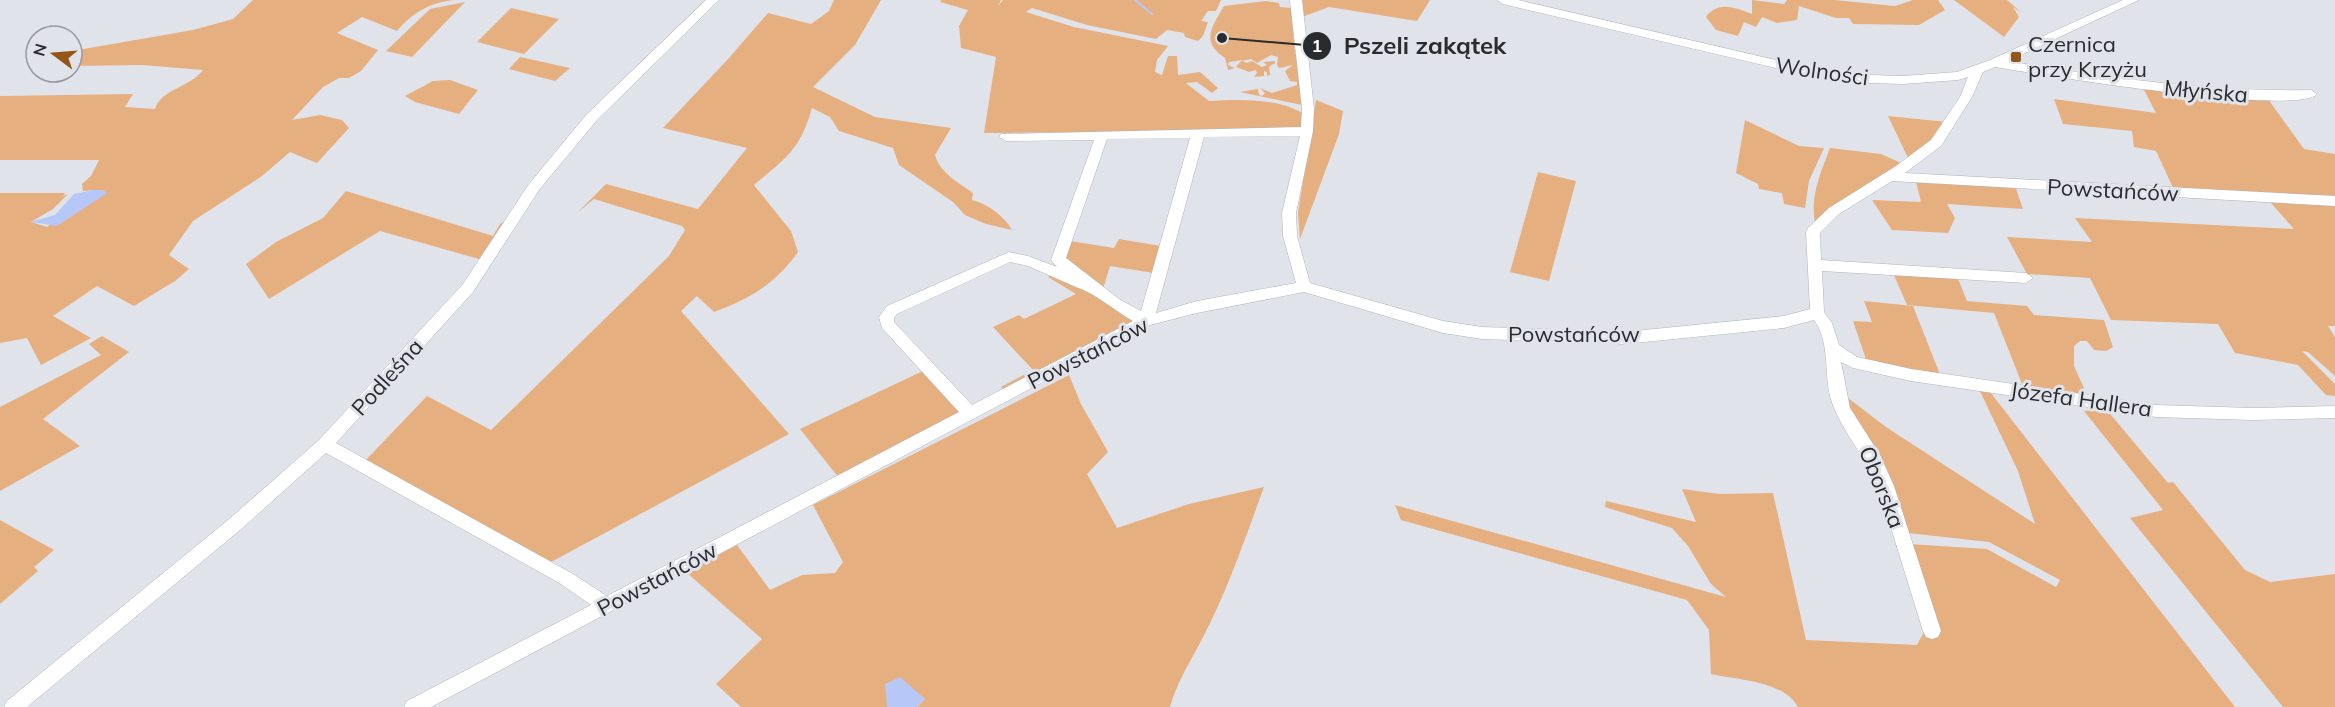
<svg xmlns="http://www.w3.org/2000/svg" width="2335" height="707" font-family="Mulish,sans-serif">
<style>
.green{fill:#e6af7f}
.water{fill:#b7c7f8}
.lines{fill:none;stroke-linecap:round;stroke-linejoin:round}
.stream{stroke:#b7c7f8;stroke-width:2}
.minor-casing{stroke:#b1b4bb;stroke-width:1}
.minor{fill:#fff;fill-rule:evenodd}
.poi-dot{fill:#925716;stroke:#e1e3eb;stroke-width:2}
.labels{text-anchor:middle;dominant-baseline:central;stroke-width:6;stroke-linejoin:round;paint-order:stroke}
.poi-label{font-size:22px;fill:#2a2b2e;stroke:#e1e3eb;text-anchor:start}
.street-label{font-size:22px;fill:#2a2b2e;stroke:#e1e3eb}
.leader{fill:none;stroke:#2a2b2e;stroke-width:2}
.callout-dot{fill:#2a2b2e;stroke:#e1e3eb;stroke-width:2}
.mark-label{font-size:18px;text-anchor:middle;font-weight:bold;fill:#fff}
.callout-label{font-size:24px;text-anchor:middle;font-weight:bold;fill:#2a2b2e;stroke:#e1e3eb;stroke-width:6;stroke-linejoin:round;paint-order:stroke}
</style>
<rect width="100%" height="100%" fill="#e1e3eb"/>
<g class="green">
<path d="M253 0H456C432 1 412 13 397 31L362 17 337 33 378 50 361 71 349 78H339L323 87 292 120 320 115 342 120 349 128 317 163 290 152 262 176 193 221 169 255 189 269 175 281 134 306 97 286 53 316 91 338 41 365 27 338 0 343V193H65L63 196 68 194 53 209 31 222 47 227 93 190 83 191 82 184 91 176 99 160H0V96L133 94 125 107 155 109C161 89 191 87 203 70L143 65 72 66V51L193 30 233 19Z"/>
<path d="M834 0H881L855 45 813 87 875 117 951 128 935 155C939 172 959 183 973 193L972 200C988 204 1004 216 1012 230L986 224 965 215 953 202 899 165 893 148 839 131 830 117 812 108C800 150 787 157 754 185L791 231 798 252C776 283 750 299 714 312L697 296 681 311 789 434 551 562 365 461 427 396 491 430 669 256 685 230 682 226 594 199 577 213 606 184 698 209 747 148 663 128 729 58 768 13 811 24 829 11Z"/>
<path d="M941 0H1001L998 6 1003 0H1221L1216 11H1208L1201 21 1208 22 1203 36 1198 41 1185 37 1184 33 1167 30 1156 39 1087 25 1032 8 1026 12 1074 27 1168 46 1157 60 1155 72 1162 75 1168 56H1177L1178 75 1200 72 1218 88 1212 93 1197 82 1186 83 1209 101C1237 99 1279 98 1304 114L1303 127 1194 131 984 133 996 57 961 48 959 26 968 10 940 2Z"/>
<path d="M1299 0H1430L1417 21 1329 7 1302 17Z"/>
<path d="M1752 0 1784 4 1787 0H1834L1895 6 1913 0H1938L1945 10 1919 25 1853 24 1849 18H1836L1799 6 1797 20 1777 23 1762 17 1756 27 1744 22 1738 36 1716 30 1706 17C1718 0 1736 8 1752 14Z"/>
<path d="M1954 0H2007L2022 13 2013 7 2019 17 2004 37Z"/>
<path d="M1266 1 1279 3 1280 7 1291 8 1296 16 1292 18 1295 53 1300 65 1302 105 1240 92 1258 89 1259 95 1262 96 1265 93 1260 88 1272 93 1297 85V82L1290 81 1285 71 1293 65 1279 68 1277 65 1278 57 1271 55 1257 63 1251 59 1242 61 1247 63 1252 61 1262 67 1267 65 1263 62 1275 61V63L1269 67 1270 75 1267 76V72L1264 71V76L1254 77 1257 73 1256 70 1249 72 1236 67 1242 60 1229 62 1228 65 1235 68 1228 70 1225 58C1200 41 1212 27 1224 6Z"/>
<path d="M465 2 412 57 386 51 430 9Z"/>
<path d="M511 8 559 19 524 54 477 42Z"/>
<path d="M520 57 570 68 555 81 509 69Z"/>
<path d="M450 80 478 90 459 114 415 102 405 96 433 81Z"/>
<path d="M2143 88 2268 99 2304 149 2335 154V198L2175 192 2156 151 2134 147 2132 131 2063 124 2054 99 2156 113Z"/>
<path d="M1316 100 1343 111 1339 134 1300 239 1298 213Z"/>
<path d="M1888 116 1947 122 1932 142 1908 158Z"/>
<path d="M1745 120 1799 146 1824 148 1809 181 1805 208 1784 204 1782 193 1759 189 1758 184 1736 173Z"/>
<path d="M1830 148 1881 154 1901 163 1815 222C1810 196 1821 172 1830 148Z"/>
<path d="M1538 172 1576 181 1549 281 1510 272Z"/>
<path d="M1916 182 2015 186 2023 209 1947 204 1955 218 1948 233 1892 230 1872 200 1921 202Z"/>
<path d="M346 191 493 236 500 224 509 218 486 261 380 231 269 299 246 264 276 242 323 218Z"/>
<path d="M2296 200 2335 203V326H2328L2335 337V376L2308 352 2302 351 2335 384V396L2326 395 2298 365 2235 353 2218 324 2111 320 2090 278 2027 274 2007 237 2092 242 2075 218 2294 229 2271 203Z"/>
<path d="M1119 239 1161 246 1153 273 1110 266 1103 289 1064 260 1070 241 1114 248Z"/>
<path d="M1893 273 1957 276 1967 301 2027 306 2034 315 2104 320 2113 347 2106 351 2094 350 2087 341H2080L2074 346V366L2088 397 2024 389 1994 313 1907 305Z"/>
<path d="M1051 275 1091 290 1139 321 1006 392 1001 387 1033 370 993 327 1019 315 1024 319 1076 294 1048 277Z"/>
<path d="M1864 301 1913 306 1941 377 1867 362 1853 321 1872 322Z"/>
<path d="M102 336 129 352 43 419 80 446 0 491V407L101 355 89 344Z"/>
<path d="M925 370 965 413 839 478 800 429Z"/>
<path d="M1069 375 1081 404 1108 452 1087 474 1117 528 1189 504 1264 487C1245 539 1227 592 1201 641 1189 664 1177 682 1170 707H917L924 700 888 707H741L716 684 762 639 686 572 737 545 770 590 802 575 835 573 843 562 813 505Z"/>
<path d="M1978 387 1987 388 2235 707H1798C1784 681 1738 680 1711 674L1709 630 1687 600 1401 520 1395 505 1726 597 1711 584 1688 546 1672 528 1605 507 1606 501 1696 522 1682 489 1720 494 1773 493 1806 640 1917 645 1924 632 1909 544 1987 549 2056 587 2060 580 1989 542 1908 533 1851 413 1848 398 1886 427 2035 524 2018 471Z"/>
<path d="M2106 409 2168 483 2173 482 2245 570 2270 582 2335 574V707H2283L2130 518 2163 510 2084 411Z"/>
<path d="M0 520 54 550 34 567 38 571 0 604Z"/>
</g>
<g class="water">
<path d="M93 190H103L107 193 57 226 30 222 55 215 74 194Z"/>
<path d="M900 677 925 699 917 707H887L885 684Z"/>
</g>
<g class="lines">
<path class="stream" d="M1135 0 1152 14"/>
<defs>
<path id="minor" d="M706 0H719L597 120 539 190 473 292 336 443 573 574 607 596 959 412 882 328 879 317 887 306 1009 252 1028 256 1057 267 1051 260 1094 140 1006 141 999 137 1001 134 1301 127 1302 109 1290 0H1302L1314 109 1313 131 1296 213 1297 236 1310 283 1443 321 1482 327 1624 332 1784 316 1810 309 1806 232 1808 228 1829 208 1896 166 1931 140 1960 97 1968 77 1958 80 1903 84 1836 82 1503 4 1497 0H1518L1836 74 1903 76 1957 72 1990 60 2123 0H2139L2008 61C2109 78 2209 92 2311 90L2317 94C2297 117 2036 74 1995 67L1983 72 1972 97 1941 146 1905 173 2335 196V206L1892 181 1839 214 1820 233 1821 260 2026 273 2033 278 2026 283 1822 271 1824 312 1832 323 1839 345 1857 357 1911 369 2156 405 2252 408 2335 406V418L2252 420 2156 417 1911 381 1853 368 1841 362 1850 408 1880 455 1894 486 1941 631 1938 637 1932 639 1926 637 1923 631 1878 486C1865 456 1838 426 1830 396 1824 370 1830 342 1814 320L1784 328 1624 344 1482 339 1443 333 1304 292 1197 313 1150 325 431 707H404L407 701 591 605 561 584 326 453 240 530 27 707H4L7 701 228 520 319 440 463 284 529 184 587 114ZM1300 136 1282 213 1283 236 1296 283 1197 301 1156 313 1204 137ZM1190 138 1141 311 1119 299 1066 258 1107 139ZM1010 262 1028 266 1076 287C1095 293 1114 310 1133 321L972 405 894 322V318L897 314Z"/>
</defs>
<use href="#minor" class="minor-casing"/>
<use href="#minor" class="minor"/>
</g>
<rect class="poi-dot" x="2010" y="51" width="12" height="12" rx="3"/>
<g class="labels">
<g class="poi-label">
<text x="2028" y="44">Czernica<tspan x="2028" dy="25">przy Krzyżu</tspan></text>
</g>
<g class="street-label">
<text transform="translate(1822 71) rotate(8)">Wolności</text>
<text transform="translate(2206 91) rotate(5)">Młyńska</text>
<text transform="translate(2113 190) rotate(3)">Powstańców</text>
<text x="1574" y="334">Powstańców</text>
<text transform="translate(1088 353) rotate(-27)">Powstańców</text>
<text transform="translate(387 377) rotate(-48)">Podleśna</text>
<text transform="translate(2081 399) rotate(8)">Józefa Hallera</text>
<text transform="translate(1882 487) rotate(68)">Oborska</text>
<text transform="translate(657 579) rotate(-28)">Powstańców</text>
</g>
</g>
<path class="leader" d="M1222 38L1317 46"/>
<g class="callout-dot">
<circle cx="1222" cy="38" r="6"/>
<circle cx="1317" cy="46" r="15"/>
</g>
<g class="mark-label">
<text x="1317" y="52">1</text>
</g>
<g class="callout-label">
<text x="1425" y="54">Pszeli zakątek</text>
</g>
<g transform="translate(54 54) rotate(286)"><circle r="28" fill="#e1e3eb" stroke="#98999f" stroke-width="1.5"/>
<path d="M0-4.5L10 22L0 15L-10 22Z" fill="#925716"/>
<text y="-9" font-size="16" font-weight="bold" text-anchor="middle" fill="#2a2b2e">N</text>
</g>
</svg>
